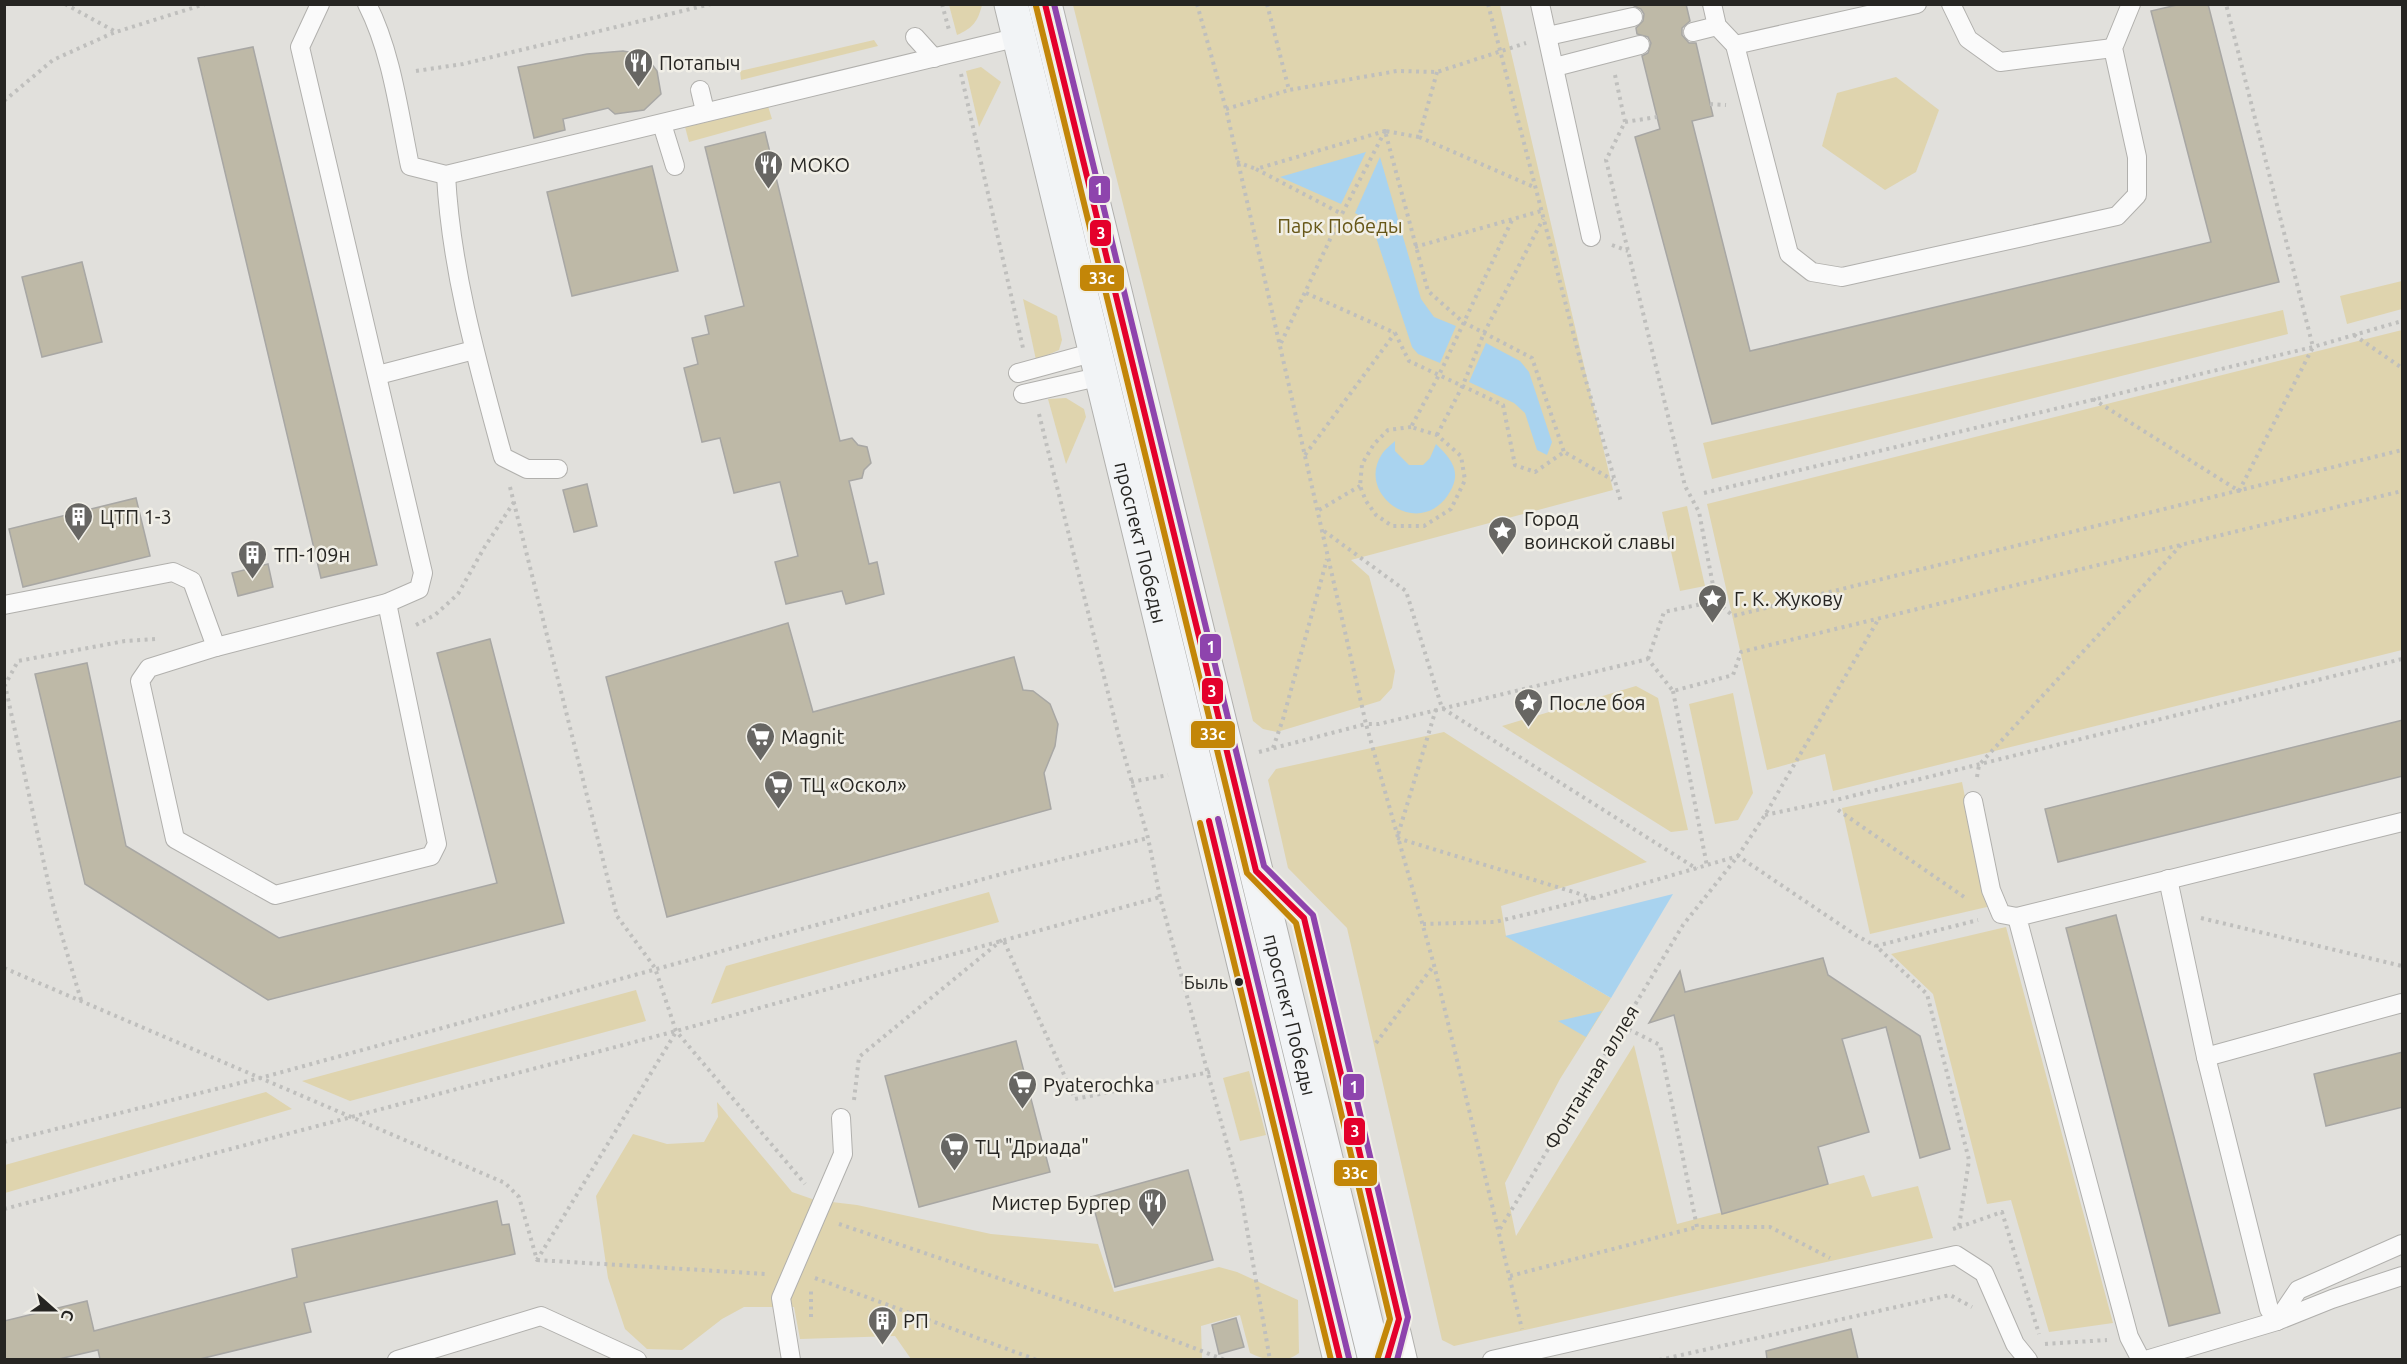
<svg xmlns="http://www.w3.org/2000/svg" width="2407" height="1364" font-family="Ubuntu,sans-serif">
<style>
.green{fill:#dfd4ae}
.water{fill:#a9d3ef}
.building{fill:#beb9a7;stroke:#a8a7a4;stroke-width:1.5}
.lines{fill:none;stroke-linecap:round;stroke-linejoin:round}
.service-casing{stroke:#b1b0ad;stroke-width:20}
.secondary-casing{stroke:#b1b0ad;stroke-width:35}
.path{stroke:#bfbfbd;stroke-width:4;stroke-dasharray:3 4.5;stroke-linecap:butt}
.service{stroke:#fafafa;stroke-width:18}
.secondary{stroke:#f2f4f6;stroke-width:33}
.bus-1-casing{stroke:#f1efe7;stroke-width:10}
.bus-2-casing{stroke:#f1efe7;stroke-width:10}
.bus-3-casing{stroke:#f1efe7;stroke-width:10}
.bus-1{stroke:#e4002b;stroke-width:6}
.bus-2{stroke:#c38608;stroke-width:6}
.bus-3{stroke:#8e44ad;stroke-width:6}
.bus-dot{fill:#262522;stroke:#f1efe7;stroke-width:2}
.labels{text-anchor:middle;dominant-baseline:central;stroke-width:5;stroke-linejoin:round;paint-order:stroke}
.bus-label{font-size:18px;fill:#262522;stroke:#f1efe7;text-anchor:end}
.poi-label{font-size:20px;fill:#262522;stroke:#f1efe7;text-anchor:start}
.park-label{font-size:20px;fill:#675718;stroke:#f1efe7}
.street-label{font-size:20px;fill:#262522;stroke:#f1efe7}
.line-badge{stroke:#f1efe7;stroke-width:2}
.badge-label{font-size:16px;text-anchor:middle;font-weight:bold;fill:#fff}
</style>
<rect width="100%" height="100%" fill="#e1e0dc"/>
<g class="green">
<path d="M949 5V4L982 5C978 21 973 28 957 35Z"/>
<path d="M1073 5H1500L1613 490 1351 560 1369 576 1395 671 1392 688 1380 701 1277 732 1263 729 1253 721Z"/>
<path d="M874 40 878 46 741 80 740 71Z"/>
<path d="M981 67 1001 82 979 127 966 71Z"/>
<path d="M1896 77 1939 110 1916 172 1885 190 1822 146 1837 93Z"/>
<path d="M767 103 772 119 689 142 684 123Z"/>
<path d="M2402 281V309L2347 324 2340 296Z"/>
<path d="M1023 299 1057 316 1062 340 1059 350 1036 360Z"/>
<path d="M2283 310 2288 334 1712 479 1703 443Z"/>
<path d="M2402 330V650L1833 791 1825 754 1767 770 1707 504Z"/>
<path d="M1066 398 1084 409 1086 417 1066 464 1048 399Z"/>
<path d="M1687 506 1705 586 1680 591 1662 512Z"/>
<path d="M1636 686 1658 698 1688 830 1671 832 1502 726Z"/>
<path d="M1733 693 1753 793 1738 820 1715 824 1689 704Z"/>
<path d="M1444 732 1647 862 1501 906 1506 936 1611 998 1560 1079 1505 1183 1516 1236 1634 1045 1677 1224 1864 1175 1872 1197 1918 1186 1933 1238 1454 1346 1442 1340 1347 928 1288 868 1268 780 1276 769Z"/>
<path d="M1962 782 1987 907 1870 934 1842 808Z"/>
<path d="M989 892 999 922 711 1004 726 966Z"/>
<path d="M2006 927 2113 1323 2049 1332 2011 1200 1987 1204 1933 994 1891 954Z"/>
<path d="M636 990 646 1021 350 1101 302 1081Z"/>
<path d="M1249 1071 1266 1135 1240 1141 1223 1078Z"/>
<path d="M266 1092 292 1109 5 1193V1165Z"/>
<path d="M717 1102 792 1192 815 1200 857 1205 991 1234 1098 1244 1114 1292 1219 1267 1237 1272 1298 1300 1299 1353C1285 1364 1266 1361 1250 1353L1240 1315 1201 1326 1202 1359H911L895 1336 800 1339 794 1307H744L722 1319 682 1350 647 1349 625 1329 608 1278 596 1196 633 1134 667 1144 704 1142 718 1117Z"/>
</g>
<g class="water">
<path d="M1366 152 1341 204 1280 177Z"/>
<path d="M1380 157 1421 299 1434 317 1456 326 1440 363 1418 354 1412 347 1374 231 1366 219 1355 213Z"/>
<path d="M1486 343 1520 361 1529 372 1552 442 1547 455 1537 450 1525 413 1514 403 1469 382Z"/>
<path d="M1395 441V451L1409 465H1423L1430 458 1436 444C1449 457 1461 469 1452 488 1424 544 1354 496 1382 454 1385 449 1391 445 1395 441Z"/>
<path d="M1673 894 1611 998 1505 936Z"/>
<path d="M1602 1011 1586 1037 1558 1021Z"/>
</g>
<g class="building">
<path d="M1630 4H1686L1690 21 1682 28V35L1689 43H1696L1713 116 1692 121 1750 351 2211 242 2151 11 2181 4H2208L2279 282 1712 424 1635 137 1660 129 1642 56 1648 53 1651 43 1648 37 1637 34 1636 28 1643 21 1644 14 1641 9Z"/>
<path d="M253 47 377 565 321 578 198 58Z"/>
<path d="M623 51 645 55 657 71 661 94 644 110 615 114 608 108 563 119 565 130 534 138 518 67 587 54Z"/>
<path d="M765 132 840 441 852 438 858 445 867 447 871 463 864 470 862 478 849 481 869 564 877 562 884 594 846 604 842 591 786 604 775 562 798 556 780 482 734 493 720 438 702 442 684 368 698 364 692 338 709 334 705 316 744 306 705 147Z"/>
<path d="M652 166 678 271 572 296 547 192Z"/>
<path d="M82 262 102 342 42 357 22 277Z"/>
<path d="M587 484 597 526 574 532 563 490Z"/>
<path d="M136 498 150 556 23 587 9 529Z"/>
<path d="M268 564 273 587 238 596 232 573Z"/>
<path d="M788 623 813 712 1014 657 1023 690 1033 691 1050 704 1058 724 1055 746 1044 773 1051 809 667 917 606 677Z"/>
<path d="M490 639 564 923 268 1000 85 884 35 674 87 663 126 846 279 938 497 883 437 653Z"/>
<path d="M2403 720V776L2058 862 2045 809Z"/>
<path d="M2116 915 2220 1313 2169 1326 2066 928Z"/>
<path d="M1823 958 1828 975 1920 1036 1950 1149 1920 1158 1886 1027 1842 1039 1869 1132 1818 1147 1828 1184 1722 1214 1674 1015 1649 1023 1680 971 1685 992Z"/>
<path d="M1016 1041 1050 1172 919 1207 885 1076Z"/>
<path d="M2403 1052V1107L2326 1126 2314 1074Z"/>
<path d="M1188 1170 1213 1260 1115 1287 1091 1197Z"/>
<path d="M497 1201 502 1225 509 1224 515 1254 304 1303 311 1332 200 1359H100L98 1350 59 1359H4V1321L87 1301 94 1331 297 1277 292 1249Z"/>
<path d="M1236 1318 1244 1347 1219 1354 1212 1325Z"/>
<path d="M1851 1329 1858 1359H1767L1766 1351Z"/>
</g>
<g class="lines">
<defs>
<g id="service">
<path d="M367 4C392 53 399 113 410 166L446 175 1019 37"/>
<path d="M1540 4 1591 237"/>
<path d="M1712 4 1717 26 1735 45 1789 254 1812 272 1842 277 2117 216 2137 195V157L2113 48 2131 4"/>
<path d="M1951 4 1968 39 2000 62 2113 48"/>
<path d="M1693 32 1717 26"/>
<path d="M1548 36 1633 17"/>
<path d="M915 37 934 58"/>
<path d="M1735 45 1917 4"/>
<path d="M1555 67 1640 45"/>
<path d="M700 90 705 111"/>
<path d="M662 124 675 166"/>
<path d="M446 175C451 271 478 365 503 457L527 469H558"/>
<path d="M1018 373 1095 352"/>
<path d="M378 375 474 350"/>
<path d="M1023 394 1102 376"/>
<path d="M4 605 173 572 192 581 216 647 387 603 419 589 423 573 300 47 320 4"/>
<path d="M216 647 149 668 140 681 175 839 275 895 431 856 437 844 387 603"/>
<path d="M1973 801 1991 890 2001 914 2017 917"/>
<path d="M1262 876 1304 918 1408 1360"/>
<path d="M2168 879 2206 1057 2269 1309 2277 1321"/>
<path d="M2206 1057 2402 1003"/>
<path d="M2277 1321 2298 1290 2402 1244"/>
<path d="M397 1360 541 1316 637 1360"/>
<path d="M791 1360 781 1298 843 1154 841 1118"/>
<path d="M1492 1360 1956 1255 1984 1273 2015 1344 2028 1360"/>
<path d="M2141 1360 2129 1337 2017 917 2402 822"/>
<path d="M2146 1360 2277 1321 2332 1299 2402 1276"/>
</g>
<g id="secondary">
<path id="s1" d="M1011 4 1340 1360"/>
<path id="s2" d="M1045 4 1375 1360"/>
</g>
</defs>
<use href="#service" class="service-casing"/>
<use href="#secondary" class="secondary-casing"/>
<g class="path">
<path d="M65 4 116 32 205 4"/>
<path d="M942 4 949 30"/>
<path d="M1197 4 1226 109 1366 724H1379L1648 659 1673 691 1733 675 1741 652 2402 491"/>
<path d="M1267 4 1289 90 1397 71 1437 72 1526 43"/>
<path d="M1340 4H1345"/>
<path d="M1488 4 1582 367 1621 502"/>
<path d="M416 71 463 64 711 4"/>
<path d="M1437 72 1419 137 1385 131 1428 291 1463 322 1532 358 1564 452"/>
<path d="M961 74 1023 348"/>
<path d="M1615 75 1625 122 1606 160 1685 486 1699 512 1716 601 1733 616 2402 450"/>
<path d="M4 101 53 60 115 32"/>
<path d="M1710 104 1726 105"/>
<path d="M1226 109 1289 90"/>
<path d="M1625 122 1657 117"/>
<path d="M1385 131 1342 214 1256 169Z"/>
<path d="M1419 137 1534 187"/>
<path d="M1237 162 1256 169"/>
<path d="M1612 245 1628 251"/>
<path d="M1415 247 1541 211"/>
<path d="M1306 293 1395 333 1409 361 1503 405 1515 465 1535 472 1564 452 1613 480"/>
<path d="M2354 335 2402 368"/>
<path d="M1281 343 1342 214"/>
<path d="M2093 399 2239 491 2313 347 2226 4"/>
<path d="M1039 414 1119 737 1148 838 1160 897 1241 1195 1270 1360"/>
<path d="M1411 427 1388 430 1374 444 1362 464 1360 486 1366 501 1376 515 1392 526H1424L1451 509 1465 480 1461 456 1437 435 1411 427 1440 373 1513 218"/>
<path d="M1437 435 1463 385 1484 333 1543 219"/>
<path d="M1305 455 1395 333"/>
<path d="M510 487 617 916 655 968 676 1031 805 1184"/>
<path d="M1704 493 2313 347 2402 321"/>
<path d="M1319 510 1360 486"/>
<path d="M1324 531 1406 591 1442 708 1697 869"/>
<path d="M416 625 435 615 458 594 484 548 514 502"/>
<path d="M1648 659 1664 612 1716 601"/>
<path d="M1673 691 1707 866"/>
<path d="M1436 709 1397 838 1593 898"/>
<path d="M1273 748 1283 719 1327 559"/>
<path d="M1259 752 1366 724 1434 965 1522 1329"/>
<path d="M1977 777 1979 765 2181 545"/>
<path d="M1131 782 1168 775"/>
<path d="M1838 810 1967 899"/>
<path d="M1765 815 1836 800 2402 659"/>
<path d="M2201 918 2402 966"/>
<path d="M1423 924 1495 922 1594 898 1738 856 1857 936 1876 946"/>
<path d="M4 968 505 1183 519 1197 537 1260 676 1032"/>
<path d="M81 1000 54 909 5 685 18 661 125 641 155 639"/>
<path d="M1622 1026 1660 1045 1697 1227H1770L1830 1258"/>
<path d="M1376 1043 1434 965"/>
<path d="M854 1100 859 1057 1003 939 1075 1099 1210 1072"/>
<path d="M4 1142 264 1077 1009 872 1148 838"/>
<path d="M4 1209 676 1031 1160 897"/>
<path d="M839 1224 1116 1318 1225 1360"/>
<path d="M1959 1227 2002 1212 2039 1334"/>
<path d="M1500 1229 1683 925 1738 856 1765 815 1878 620"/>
<path d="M1953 1229 1959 1227 1969 1160 1927 994 1876 946 1978 920"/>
<path d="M537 1260 766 1274"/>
<path d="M1510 1276 1697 1227"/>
<path d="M815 1278 1037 1360"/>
<path d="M811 1317V1291"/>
<path d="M2045 1344 2107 1340"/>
<path d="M1659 1360 1950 1295 1972 1307"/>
</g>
<use href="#service" class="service"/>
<use href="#secondary" class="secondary"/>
<defs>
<g id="bus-1">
<path d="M1045 4 1256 871 1304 918 1399 1319 1387 1360"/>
<path d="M1209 821 1340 1360"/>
</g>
<g id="bus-2">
<path d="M1036 6 1247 873 1296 923 1390 1319 1378 1357"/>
<path d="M1200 823 1331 1360"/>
</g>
<g id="bus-3">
<path d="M1054 4 1264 866 1313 915 1408 1317 1397 1360"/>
<path d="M1218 819 1349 1358"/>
</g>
</defs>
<use href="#bus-1" class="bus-1-casing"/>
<use href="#bus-2" class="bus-2-casing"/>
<use href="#bus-3" class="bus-3-casing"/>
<use href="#bus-1" class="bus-1"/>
<use href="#bus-2" class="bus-2"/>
<use href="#bus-3" class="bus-3"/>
</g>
<defs>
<symbol id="restaurant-pin" viewBox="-11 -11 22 30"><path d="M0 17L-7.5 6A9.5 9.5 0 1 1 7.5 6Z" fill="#676663" stroke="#f1efe7"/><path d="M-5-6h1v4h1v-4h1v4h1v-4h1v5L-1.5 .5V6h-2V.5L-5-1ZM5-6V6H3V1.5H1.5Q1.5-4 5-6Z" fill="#fff"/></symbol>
<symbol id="building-pin" viewBox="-11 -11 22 30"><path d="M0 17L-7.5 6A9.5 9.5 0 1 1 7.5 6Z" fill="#676663" stroke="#f1efe7"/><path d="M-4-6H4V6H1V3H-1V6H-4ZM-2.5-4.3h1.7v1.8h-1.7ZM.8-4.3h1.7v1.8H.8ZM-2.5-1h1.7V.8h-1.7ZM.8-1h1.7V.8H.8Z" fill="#fff"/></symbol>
<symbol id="sight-pin" viewBox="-11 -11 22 30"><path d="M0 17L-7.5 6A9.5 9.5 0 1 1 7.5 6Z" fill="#676663" stroke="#f1efe7"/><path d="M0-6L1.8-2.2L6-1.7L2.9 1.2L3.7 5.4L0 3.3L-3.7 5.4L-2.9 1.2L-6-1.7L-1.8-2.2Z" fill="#fff"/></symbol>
<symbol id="supermarket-pin" viewBox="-11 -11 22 30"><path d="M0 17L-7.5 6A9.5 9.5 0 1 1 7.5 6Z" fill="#676663" stroke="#f1efe7"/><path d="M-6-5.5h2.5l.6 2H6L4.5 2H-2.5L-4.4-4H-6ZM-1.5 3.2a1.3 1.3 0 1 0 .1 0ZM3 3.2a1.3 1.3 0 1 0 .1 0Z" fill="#fff"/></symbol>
</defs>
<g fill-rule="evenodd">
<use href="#restaurant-pin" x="622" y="46" width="33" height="45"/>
<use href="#restaurant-pin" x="752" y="148" width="33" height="45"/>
<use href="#building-pin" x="62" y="500" width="33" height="45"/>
<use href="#sight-pin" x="1486" y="514" width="33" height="45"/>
<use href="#building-pin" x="236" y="538" width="33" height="45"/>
<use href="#sight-pin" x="1696" y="582" width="33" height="45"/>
<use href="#sight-pin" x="1512" y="686" width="33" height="45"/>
<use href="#supermarket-pin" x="744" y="720" width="33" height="45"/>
<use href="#supermarket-pin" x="762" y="768" width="33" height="45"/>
<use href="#supermarket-pin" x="1006" y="1068" width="33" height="45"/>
<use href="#supermarket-pin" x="938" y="1130" width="33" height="45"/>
<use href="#restaurant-pin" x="1136" y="1186" width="33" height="45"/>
<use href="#building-pin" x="866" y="1304" width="33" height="45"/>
</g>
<circle class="bus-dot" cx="1239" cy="982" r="5"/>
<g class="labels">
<g class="bus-label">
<text x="1228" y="982">Быль</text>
</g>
<g class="poi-label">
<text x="659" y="62">Потапыч</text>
<text x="790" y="164">МОКО</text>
<text x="100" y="516">ЦТП 1-3</text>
<text x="1524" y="518">Город<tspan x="1524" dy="23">воинской славы</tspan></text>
<text x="274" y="554">ТП-109н</text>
<text x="1734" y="598">Г. К. Жукову</text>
<text x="1549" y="702">После боя</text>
<text x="781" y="736">Magnit</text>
<text x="800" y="784">ТЦ «Оскол»</text>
<text x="1043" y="1084">Pyaterochka</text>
<text x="975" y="1146">ТЦ "Дриада"</text>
<text x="1131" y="1202" text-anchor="end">Мистер Бургер</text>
<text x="903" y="1320">РП</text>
</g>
<g class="park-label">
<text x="1340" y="225">Парк Победы</text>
</g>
<g class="street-label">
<text stroke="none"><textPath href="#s1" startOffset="554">проспект Победы</textPath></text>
<text stroke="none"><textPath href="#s2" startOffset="1040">проспект Победы</textPath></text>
<text transform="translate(1591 1077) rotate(-59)">Фонтанная аллея</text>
</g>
</g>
<g class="line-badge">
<rect x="1088" y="175" width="23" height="29" rx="6" fill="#8e44ad"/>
<rect x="1089" y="219" width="23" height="28" rx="6" fill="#e4002b"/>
<rect x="1079" y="264" width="46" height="28" rx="6" fill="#c38608"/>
<rect x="1199" y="633" width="23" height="29" rx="6" fill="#8e44ad"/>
<rect x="1201" y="677" width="23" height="28" rx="6" fill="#e4002b"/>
<rect x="1190" y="720" width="46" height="29" rx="6" fill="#c38608"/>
<rect x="1342" y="1073" width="23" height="28" rx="6" fill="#8e44ad"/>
<rect x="1343" y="1117" width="23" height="29" rx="6" fill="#e4002b"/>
<rect x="1333" y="1159" width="45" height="28" rx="6" fill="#c38608"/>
</g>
<g class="badge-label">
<text x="1099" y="195">1</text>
<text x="1101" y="239">3</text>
<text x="1102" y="284">33с</text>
<text x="1211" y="653">1</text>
<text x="1212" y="697">3</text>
<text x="1213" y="740">33с</text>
<text x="1354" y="1093">1</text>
<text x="1355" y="1137">3</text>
<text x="1355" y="1179">33с</text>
</g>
<rect width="2407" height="1364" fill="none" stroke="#262522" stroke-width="12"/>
<g transform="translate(54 1310) rotate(111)" stroke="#f1efe7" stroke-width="4.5" paint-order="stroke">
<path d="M0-4.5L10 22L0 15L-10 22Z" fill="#262522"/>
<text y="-9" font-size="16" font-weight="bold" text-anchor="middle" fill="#262522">С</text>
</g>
</svg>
